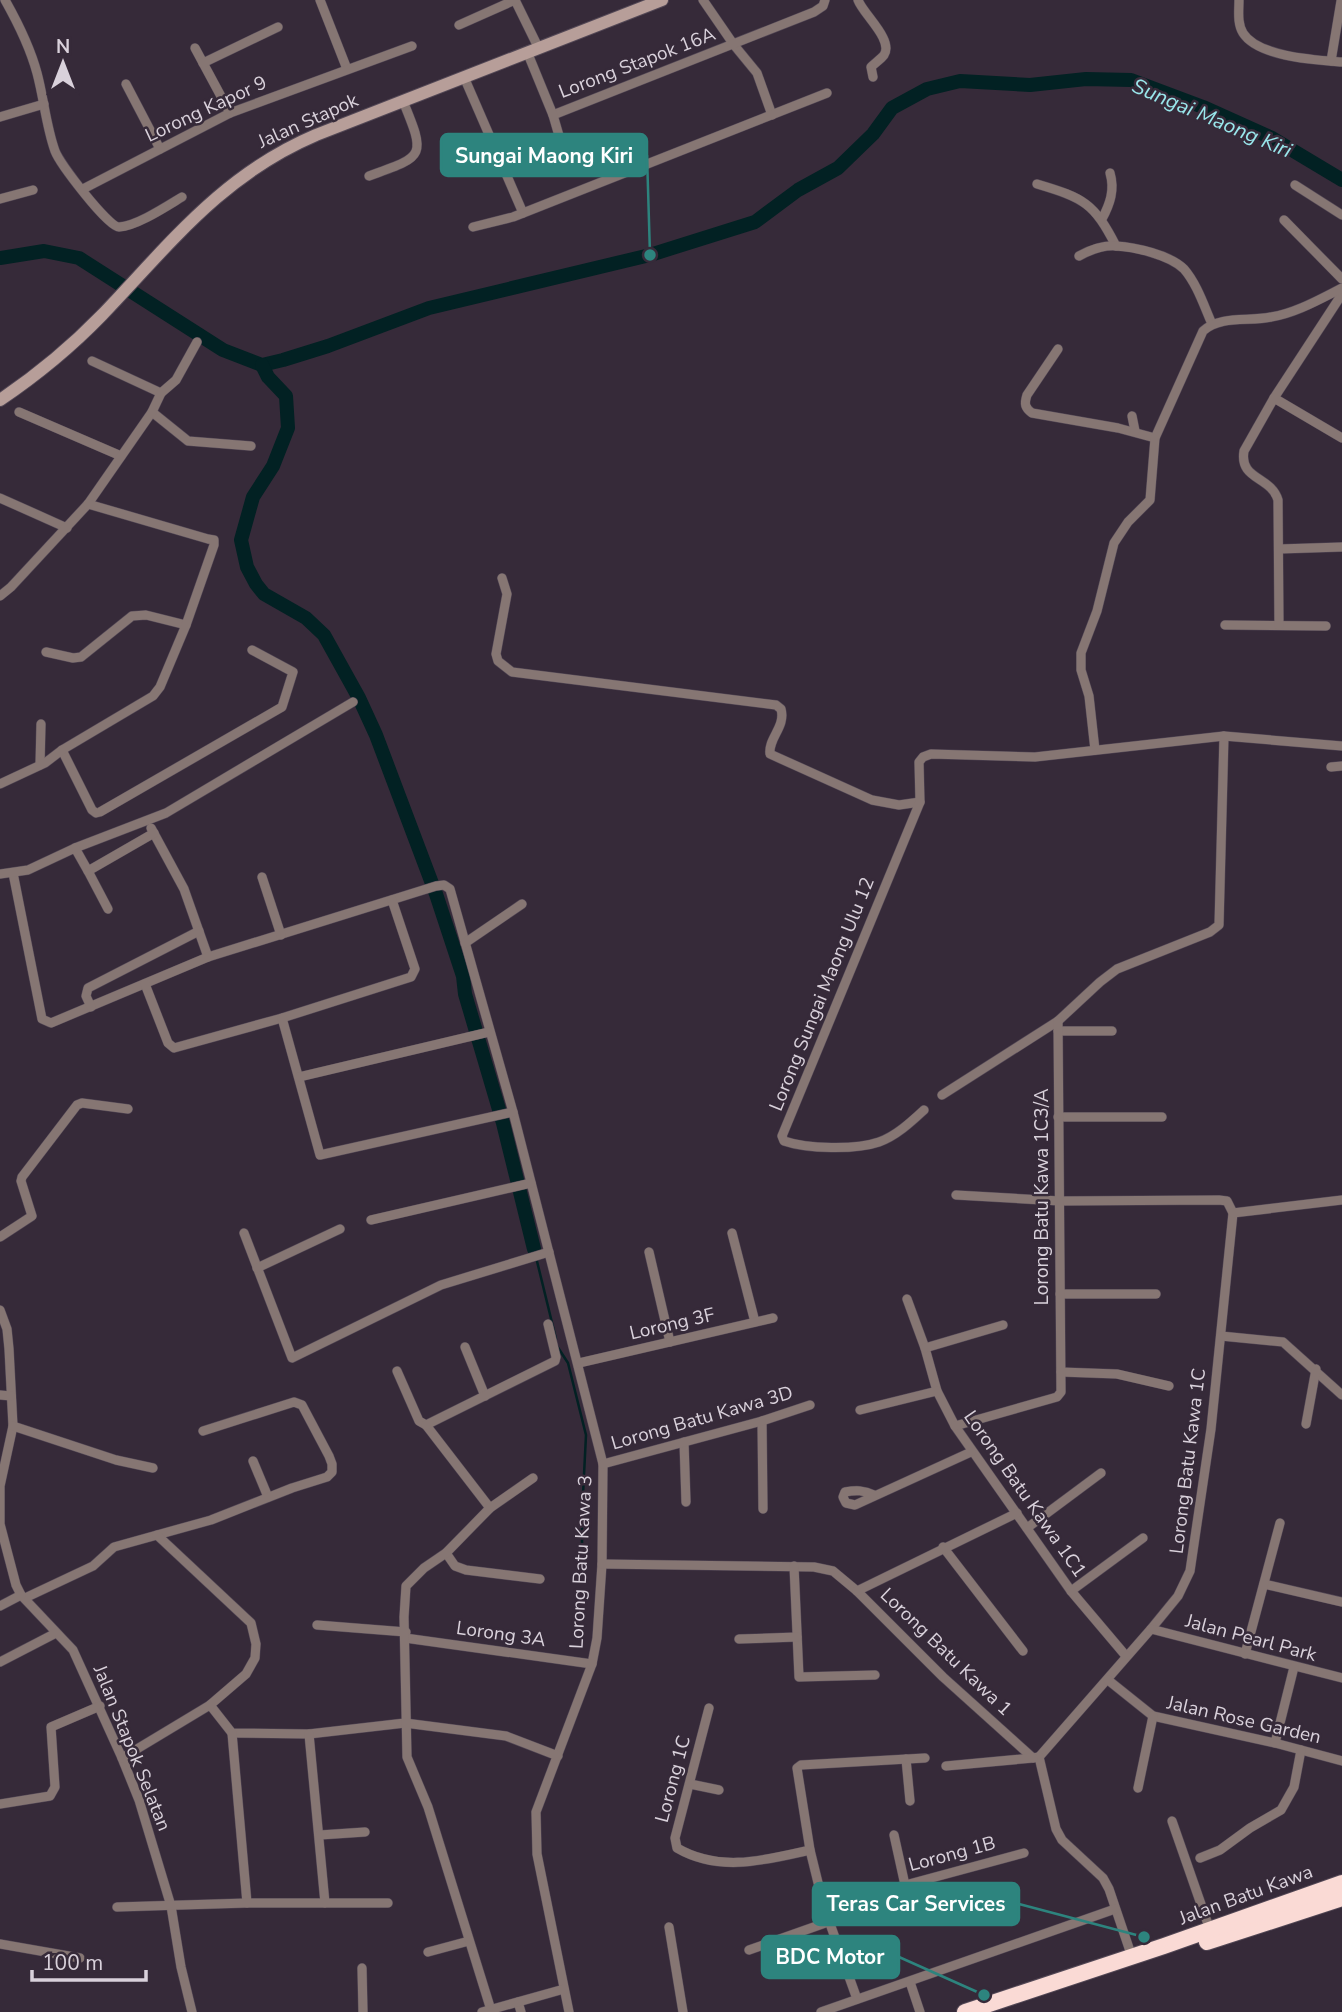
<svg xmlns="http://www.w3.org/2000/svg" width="1342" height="2012" font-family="'Nunito Sans',sans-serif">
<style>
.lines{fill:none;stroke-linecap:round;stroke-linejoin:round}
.stream{stroke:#022123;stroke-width:2.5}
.river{stroke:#022123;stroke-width:14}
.street-casing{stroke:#534856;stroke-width:10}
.secondary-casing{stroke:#534856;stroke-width:14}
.highway-casing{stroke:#534856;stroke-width:18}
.street{stroke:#867673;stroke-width:9}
.secondary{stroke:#b79e99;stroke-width:12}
.highway{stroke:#fadad5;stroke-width:16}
.labels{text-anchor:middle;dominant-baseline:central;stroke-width:5;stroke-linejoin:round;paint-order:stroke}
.street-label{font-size:19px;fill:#d9d1db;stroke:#362a39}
.water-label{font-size:21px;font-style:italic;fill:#99e6eb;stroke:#362a39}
.leader{fill:none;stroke:#2d847e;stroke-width:2.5}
.callout-dot{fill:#2d847e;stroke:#362a39;stroke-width:2.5}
.callout{fill:#2d847e;stroke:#2d847e;stroke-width:2.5}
.callout-label{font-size:21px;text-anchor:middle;font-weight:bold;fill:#fff}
</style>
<rect width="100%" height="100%" fill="#362a39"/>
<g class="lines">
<g class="stream">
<path d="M534 1249 556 1339"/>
<path d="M557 1346 568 1363 586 1435 582 1515V1579"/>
</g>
<g class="river">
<path d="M0 258 44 251 79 258 223 350 262 365 283 360 328 346 429 308 650 255 755 222 798 190 838 168 873 134 892 108 927 89 960 81 1030 85 1086 79 1131 80 1203 107 1272 138 1342 180"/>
<path d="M262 365 268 377 286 396 288 428 273 466 253 497 241 540 247 567 256 584 264 594 306 618 324 635 359 698 376 735 436 894 463 976 465 994 503 1123 534 1249"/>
</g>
<defs>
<g id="street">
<path d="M5 0C18 23 30 47 37 73 44 99 46 126 55 151 60 164 108 227 119 227 137 226 167 206 182 197"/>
<path d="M320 0 347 69"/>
<path d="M515 0 539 49"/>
<path d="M703 0 734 45 757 73 772 115"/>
<path d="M858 0C863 14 894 40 884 55 881 59 875 63 871 67L873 77"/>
<path d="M1239 0C1239 11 1237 23 1243 33 1258 57 1316 60 1342 62"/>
<path d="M459 25 515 0"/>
<path d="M195 48 230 113"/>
<path d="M1331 61 1341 1"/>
<path d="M203 63 278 27"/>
<path d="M464 77 523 213"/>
<path d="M126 84 160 149"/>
<path d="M553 115 814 12 823 6 825 0"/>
<path d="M0 117 44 104"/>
<path d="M504 169 562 146 553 115 528 54"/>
<path d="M369 176C425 156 426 157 403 101"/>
<path d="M1037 184C1084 198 1094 203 1116 246"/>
<path d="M1295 185 1342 215"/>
<path d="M83 189 230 113 412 46"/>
<path d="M0 199 33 190"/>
<path d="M1102 219C1110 204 1115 190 1110 173"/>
<path d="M1284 220 1342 279"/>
<path d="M473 227 513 217 827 93"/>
<path d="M1079 256C1090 250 1103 245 1116 246 1135 247 1170 255 1184 269 1197 284 1204 306 1212 324"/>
<path d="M1058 349 1027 395C1024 404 1025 408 1032 413L1118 428 1155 438"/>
<path d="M92 361 161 393"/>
<path d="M1274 398 1342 294"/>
<path d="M19 412 121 456"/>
<path d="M152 412 188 441 251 446"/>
<path d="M1132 416 1135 431"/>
<path d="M0 498 67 528"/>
<path d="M1279 549 1342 547"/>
<path d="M502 578 507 594 496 654 498 661 512 672 776 705 781 709C786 727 768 738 770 754L872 800 899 805 920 802"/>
<path d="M0 596 11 587 88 504 152 412 161 393 176 380 197 342"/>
<path d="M1225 625 1326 626"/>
<path d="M1279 625 1278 500C1271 476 1239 480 1244 451L1274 398 1342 438"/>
<path d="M46 652 73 658 81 657 132 616 146 615 186 625"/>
<path d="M62 750 92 810 96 813 100 812 282 707 293 672 252 650"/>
<path d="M1095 750 1089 696 1081 670V653L1097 611 1114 543 1128 522 1150 500 1155 438 1203 331C1221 315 1249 322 1271 317 1296 313 1320 299 1342 288"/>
<path d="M40 765 41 724"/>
<path d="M1331 767 1342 766"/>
<path d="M0 784 45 763 62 750 153 696 160 687 186 625 214 545V540L208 539 88 504"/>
<path d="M151 828 184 889 208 957"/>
<path d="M75 848 166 813 353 702"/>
<path d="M88 871 108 909"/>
<path d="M13 873 42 1019 51 1023 208 957 436 886 444 885 450 889 513 1112 603 1464 602 1564 597 1638 592 1664 536 1812 537 1854 569 2012"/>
<path d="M0 874 28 870 75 848 88 871 154 833"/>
<path d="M262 877 281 935"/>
<path d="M465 943 522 904"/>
<path d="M145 984 168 1043 174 1048 282 1018 411 977 415 969 392 900"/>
<path d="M91 1007 86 996 88 988 199 931"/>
<path d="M282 1018 320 1155 513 1112"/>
<path d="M1058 1031H1112"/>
<path d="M299 1077 489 1032"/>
<path d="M942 1095 1058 1021 1100 982 1117 969 1210 932 1219 925 1224 736"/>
<path d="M924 1110C911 1122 896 1136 879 1142 856 1150 807 1149 784 1141L782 1136 920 802 919 762 923 757 931 754 1035 757 1224 736 1342 746"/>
<path d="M1058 1117H1162"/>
<path d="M956 1195 1060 1201 1219 1200 1227 1201 1233 1213 1211 1429 1190 1571 1178 1596 1151 1629 1039 1757"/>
<path d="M1233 1213 1342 1200"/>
<path d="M371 1220 531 1183"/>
<path d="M244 1233 292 1358 441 1285 549 1252"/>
<path d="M732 1233 755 1322"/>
<path d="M0 1237 32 1216 21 1181 22 1177 77 1105 82 1103 128 1109"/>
<path d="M649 1252 670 1342"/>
<path d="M257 1268 340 1229"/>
<path d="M1060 1294H1156"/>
<path d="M907 1299 925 1348 937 1391 955 1426 1071 1591 1126 1656"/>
<path d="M0 1310 7 1329 9 1349 13 1426 0 1486V1524L16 1585 21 1595 73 1650 122 1758 139 1800 171 1906 181 1967 192 2012"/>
<path d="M1221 1336 1283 1342 1342 1395"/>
<path d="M465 1347 485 1396"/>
<path d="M925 1348 1003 1325"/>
<path d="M579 1363 773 1318"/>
<path d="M397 1371 419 1421 426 1425 490 1508"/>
<path d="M1061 1372 1117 1374 1169 1386"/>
<path d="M0 1395 11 1396"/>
<path d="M860 1410 937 1391"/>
<path d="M762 1421 763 1509"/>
<path d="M1306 1424 1316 1369"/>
<path d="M426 1425 555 1361 556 1357 548 1324"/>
<path d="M13 1426 116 1460 153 1468"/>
<path d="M955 1426 1057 1397 1061 1392 1058 1021"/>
<path d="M684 1442 686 1502"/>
<path d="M253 1461 268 1497"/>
<path d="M603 1464 762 1421 810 1405"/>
<path d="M874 1495C864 1490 856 1490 845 1492L843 1497 846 1503 855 1505 971 1452"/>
<path d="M1027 1528 1101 1473"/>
<path d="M943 1547 1023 1651"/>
<path d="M446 1553 455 1566 466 1570 540 1579"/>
<path d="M602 1564 814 1567 833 1571 857 1591 943 1677 1033 1758 1039 1757 1056 1829 1062 1840 1103 1878 1109 1889 1132 1957"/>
<path d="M794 1566 799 1677 875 1675"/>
<path d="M1264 1584 1342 1602"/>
<path d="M857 1591 1017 1513"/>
<path d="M1071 1591 1143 1538"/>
<path d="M25 1598 93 1566 114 1547 211 1520 292 1488 327 1477 332 1472V1464L329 1456 302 1405 294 1402 203 1431"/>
<path d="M0 1606 21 1595"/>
<path d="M317 1625 406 1632"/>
<path d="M1151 1629 1342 1678"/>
<path d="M405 1638 592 1664"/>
<path d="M739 1639 797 1637"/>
<path d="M1245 1654 1280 1523"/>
<path d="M0 1662 56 1633"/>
<path d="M1108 1680 1153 1716 1275 1743 1342 1761"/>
<path d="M210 1705 232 1733 309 1734 405 1723 506 1736 558 1756"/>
<path d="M709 1708 675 1838 677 1848C720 1873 765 1860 810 1850"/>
<path d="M232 1733 247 1903"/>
<path d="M309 1734 325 1903"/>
<path d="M1275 1743 1294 1667"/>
<path d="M122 1758 210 1705 246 1674 255 1658 256 1644 251 1623 157 1535"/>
<path d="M906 1759 910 1801"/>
<path d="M946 1766 1033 1758"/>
<path d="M690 1784 719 1790"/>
<path d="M1138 1788 1153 1716"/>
<path d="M0 1804 50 1796 55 1787 51 1727 100 1706"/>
<path d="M1172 1821 1210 1930"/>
<path d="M320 1835 365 1832"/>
<path d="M894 1835 905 1885"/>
<path d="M1200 1858 1220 1850 1250 1828 1281 1810 1294 1787 1301 1750"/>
<path d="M117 1907 247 1903H388"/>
<path d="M824 1907 1024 1853"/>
<path d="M669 1927 683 2012"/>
<path d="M0 1944 80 1958"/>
<path d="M749 1950 828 1922"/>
<path d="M428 1952 469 1941"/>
<path d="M362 1968 363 2012"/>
<path d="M910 1982 920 2012"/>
<path d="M857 1999 824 1907 810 1850 797 1768 801 1765 925 1758"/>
<path d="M518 2002 521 2012"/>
<path d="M491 2010 428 1807 407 1757 404 1617 406 1586 424 1568 446 1553 490 1508 533 1478"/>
<path d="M482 2012 564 1989"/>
<path d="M821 2012 1115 1909"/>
</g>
<path id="secondary" d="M0 400C37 375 71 347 102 315 170 244 222 175 316 135L662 0"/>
<g id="highway">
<path d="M1207 1942 1342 1898"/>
<path d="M965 2012 1164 1946 1342 1883"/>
</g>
</defs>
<use href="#street" class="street-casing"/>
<use href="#secondary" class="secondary-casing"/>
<use href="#highway" class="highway-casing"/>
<use href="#street" class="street"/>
<use href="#secondary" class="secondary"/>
<use href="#highway" class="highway"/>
</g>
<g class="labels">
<g class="street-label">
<text transform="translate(637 63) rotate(-21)">Lorong Stapok 16A</text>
<text transform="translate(206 109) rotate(-25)">Lorong Kapor 9</text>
<text transform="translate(308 121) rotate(-24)">Jalan Stapok</text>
<text transform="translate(822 994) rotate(-68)">Lorong Sungai Maong Ulu 12</text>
<text transform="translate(1042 1197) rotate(-90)">Lorong Batu Kawa 1C3/A</text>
<text transform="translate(672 1324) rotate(-13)">Lorong 3F</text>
<text transform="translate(702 1418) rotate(-16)">Lorong Batu Kawa 3D</text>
<text transform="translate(1188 1461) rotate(-83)">Lorong Batu Kawa 1C</text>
<text transform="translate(1025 1494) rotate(55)">Lorong Batu Kawa 1C1</text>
<text transform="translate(581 1562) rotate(-87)">Lorong Batu Kawa 3</text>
<text transform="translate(501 1634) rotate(8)">Lorong 3A</text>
<text transform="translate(1251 1638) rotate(15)">Jalan Pearl Park</text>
<text transform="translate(946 1652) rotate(44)">Lorong Batu Kawa 1</text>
<text transform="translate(1244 1720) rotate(13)">Jalan Rose Garden</text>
<text transform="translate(132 1748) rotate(68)">Jalan Stapok Selatan</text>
<text transform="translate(673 1779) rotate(-75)">Lorong 1C</text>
<text transform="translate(952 1854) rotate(-15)">Lorong 1B</text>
<text transform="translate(1246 1895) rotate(-20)">Jalan Batu Kawa</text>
</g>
<g class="water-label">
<text transform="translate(1212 118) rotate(23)">Sungai Maong Kiri</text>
</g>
</g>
<path class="leader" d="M650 255L647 155M1144 1937L1019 1904M984 1995L899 1957"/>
<g class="callout-dot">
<circle cx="650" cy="255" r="7"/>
<circle cx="1144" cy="1937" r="7"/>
<circle cx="984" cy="1995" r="7"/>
</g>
<g class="callout">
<rect x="441" y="134" width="206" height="42" rx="7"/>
<rect x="813" y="1883" width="206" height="42" rx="7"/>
<rect x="762" y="1936" width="137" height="42" rx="7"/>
</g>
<g class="callout-label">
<text x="544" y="163">Sungai Maong Kiri</text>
<text x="916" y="1911">Teras Car Services</text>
<text x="830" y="1964">BDC Motor</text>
</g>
<g transform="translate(63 63)" stroke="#362a39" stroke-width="5" paint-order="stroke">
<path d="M0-5L12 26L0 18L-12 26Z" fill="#d9d1db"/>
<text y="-10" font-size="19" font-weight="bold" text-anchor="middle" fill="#d9d1db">N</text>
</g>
<path d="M32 1970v10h114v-10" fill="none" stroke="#d9d1db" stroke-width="3.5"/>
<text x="42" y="1970" font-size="21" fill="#d9d1db" stroke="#362a39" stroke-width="5" paint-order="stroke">100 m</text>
</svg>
